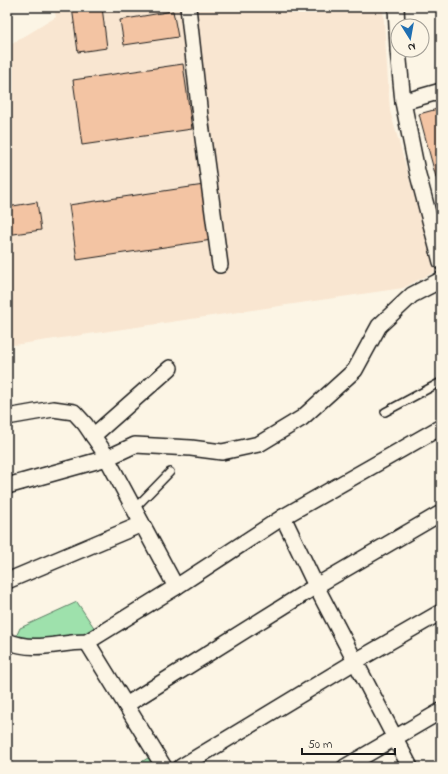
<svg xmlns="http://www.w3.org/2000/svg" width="448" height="774" font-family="'Indie Flower',sans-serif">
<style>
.built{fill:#f9e6d1}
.green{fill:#9ee1ac;stroke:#5d7e64}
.building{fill:#f3c4a3;stroke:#1c1c1c}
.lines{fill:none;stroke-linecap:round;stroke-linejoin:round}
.service-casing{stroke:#1c1c1c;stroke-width:10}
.minor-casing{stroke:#1c1c1c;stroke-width:18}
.service{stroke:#fcf5e5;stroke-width:7}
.minor{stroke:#fcf5e5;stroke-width:15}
</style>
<rect width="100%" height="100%" fill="#fcf5e5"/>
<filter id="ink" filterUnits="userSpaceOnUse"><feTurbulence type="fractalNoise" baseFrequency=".025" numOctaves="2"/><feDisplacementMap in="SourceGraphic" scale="8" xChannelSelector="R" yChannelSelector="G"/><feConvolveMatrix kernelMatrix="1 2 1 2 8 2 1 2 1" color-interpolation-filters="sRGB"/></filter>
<g filter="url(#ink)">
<path class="built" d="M53 7H383L390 111 436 271 403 288 7 346V47L56 17Z"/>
<g class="green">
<path d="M77 602 95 629 85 639 55 641 15 639 20 628Z"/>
<path d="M148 758 155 767H133Z"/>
</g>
<g class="building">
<path d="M72 7H102L107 48 78 52Z"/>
<path d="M119 7H143L119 11Z"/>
<path d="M173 11 178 37 124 45 120 20Z"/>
<path d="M183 64 192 129 82 145 73 80Z"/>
<path d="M441 108V196L419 114Z"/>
<path d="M204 185 212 240 77 260 69 205Z"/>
<path d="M37 202 41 230 7 235V207Z"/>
</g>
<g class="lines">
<defs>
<g id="service">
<path d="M385 412 441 382"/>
<path d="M134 509 170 472"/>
</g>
<g id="minor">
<path d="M188 7 200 116 220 265"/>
<path d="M396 7 398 48"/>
<path d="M398 50 403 102 417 171 441 262"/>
<path d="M403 102 441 91"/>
<path d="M7 417 53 409 74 412 85 424 102 449 176 587"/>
<path d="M93 436 170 368"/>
<path d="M7 486 107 458 135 445 191 448 222 452 259 444 302 418 355 370 379 326 412 295 441 280"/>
<path d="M283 517 316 586 410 767"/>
<path d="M7 581 142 524"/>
<path d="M7 641C36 653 58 642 87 642L176 587 283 517 441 427"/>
<path d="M87 642 164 767"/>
<path d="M126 705 316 586 441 513"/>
<path d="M181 767 356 661 441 612"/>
<path d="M345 767 441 711"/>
</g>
</defs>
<use href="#service" class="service-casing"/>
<use href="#minor" class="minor-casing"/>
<use href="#service" class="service"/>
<use href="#minor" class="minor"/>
</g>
</g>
<rect width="448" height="774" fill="none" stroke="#fcf5e5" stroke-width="24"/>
<rect x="12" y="12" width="424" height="750" fill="none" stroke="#1c1c1c" stroke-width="1.5" filter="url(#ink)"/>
<g transform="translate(410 38) rotate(169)"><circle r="19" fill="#fcf5e5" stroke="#a29e95"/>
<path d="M0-3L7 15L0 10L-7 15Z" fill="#1f6fb2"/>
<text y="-6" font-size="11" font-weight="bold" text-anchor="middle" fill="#1c1c1c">N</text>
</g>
<path d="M302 748v6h93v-6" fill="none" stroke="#1c1c1c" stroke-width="2"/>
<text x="308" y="748" font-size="12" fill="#1c1c1c" stroke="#fcf5e5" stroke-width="3" paint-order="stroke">50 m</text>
</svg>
